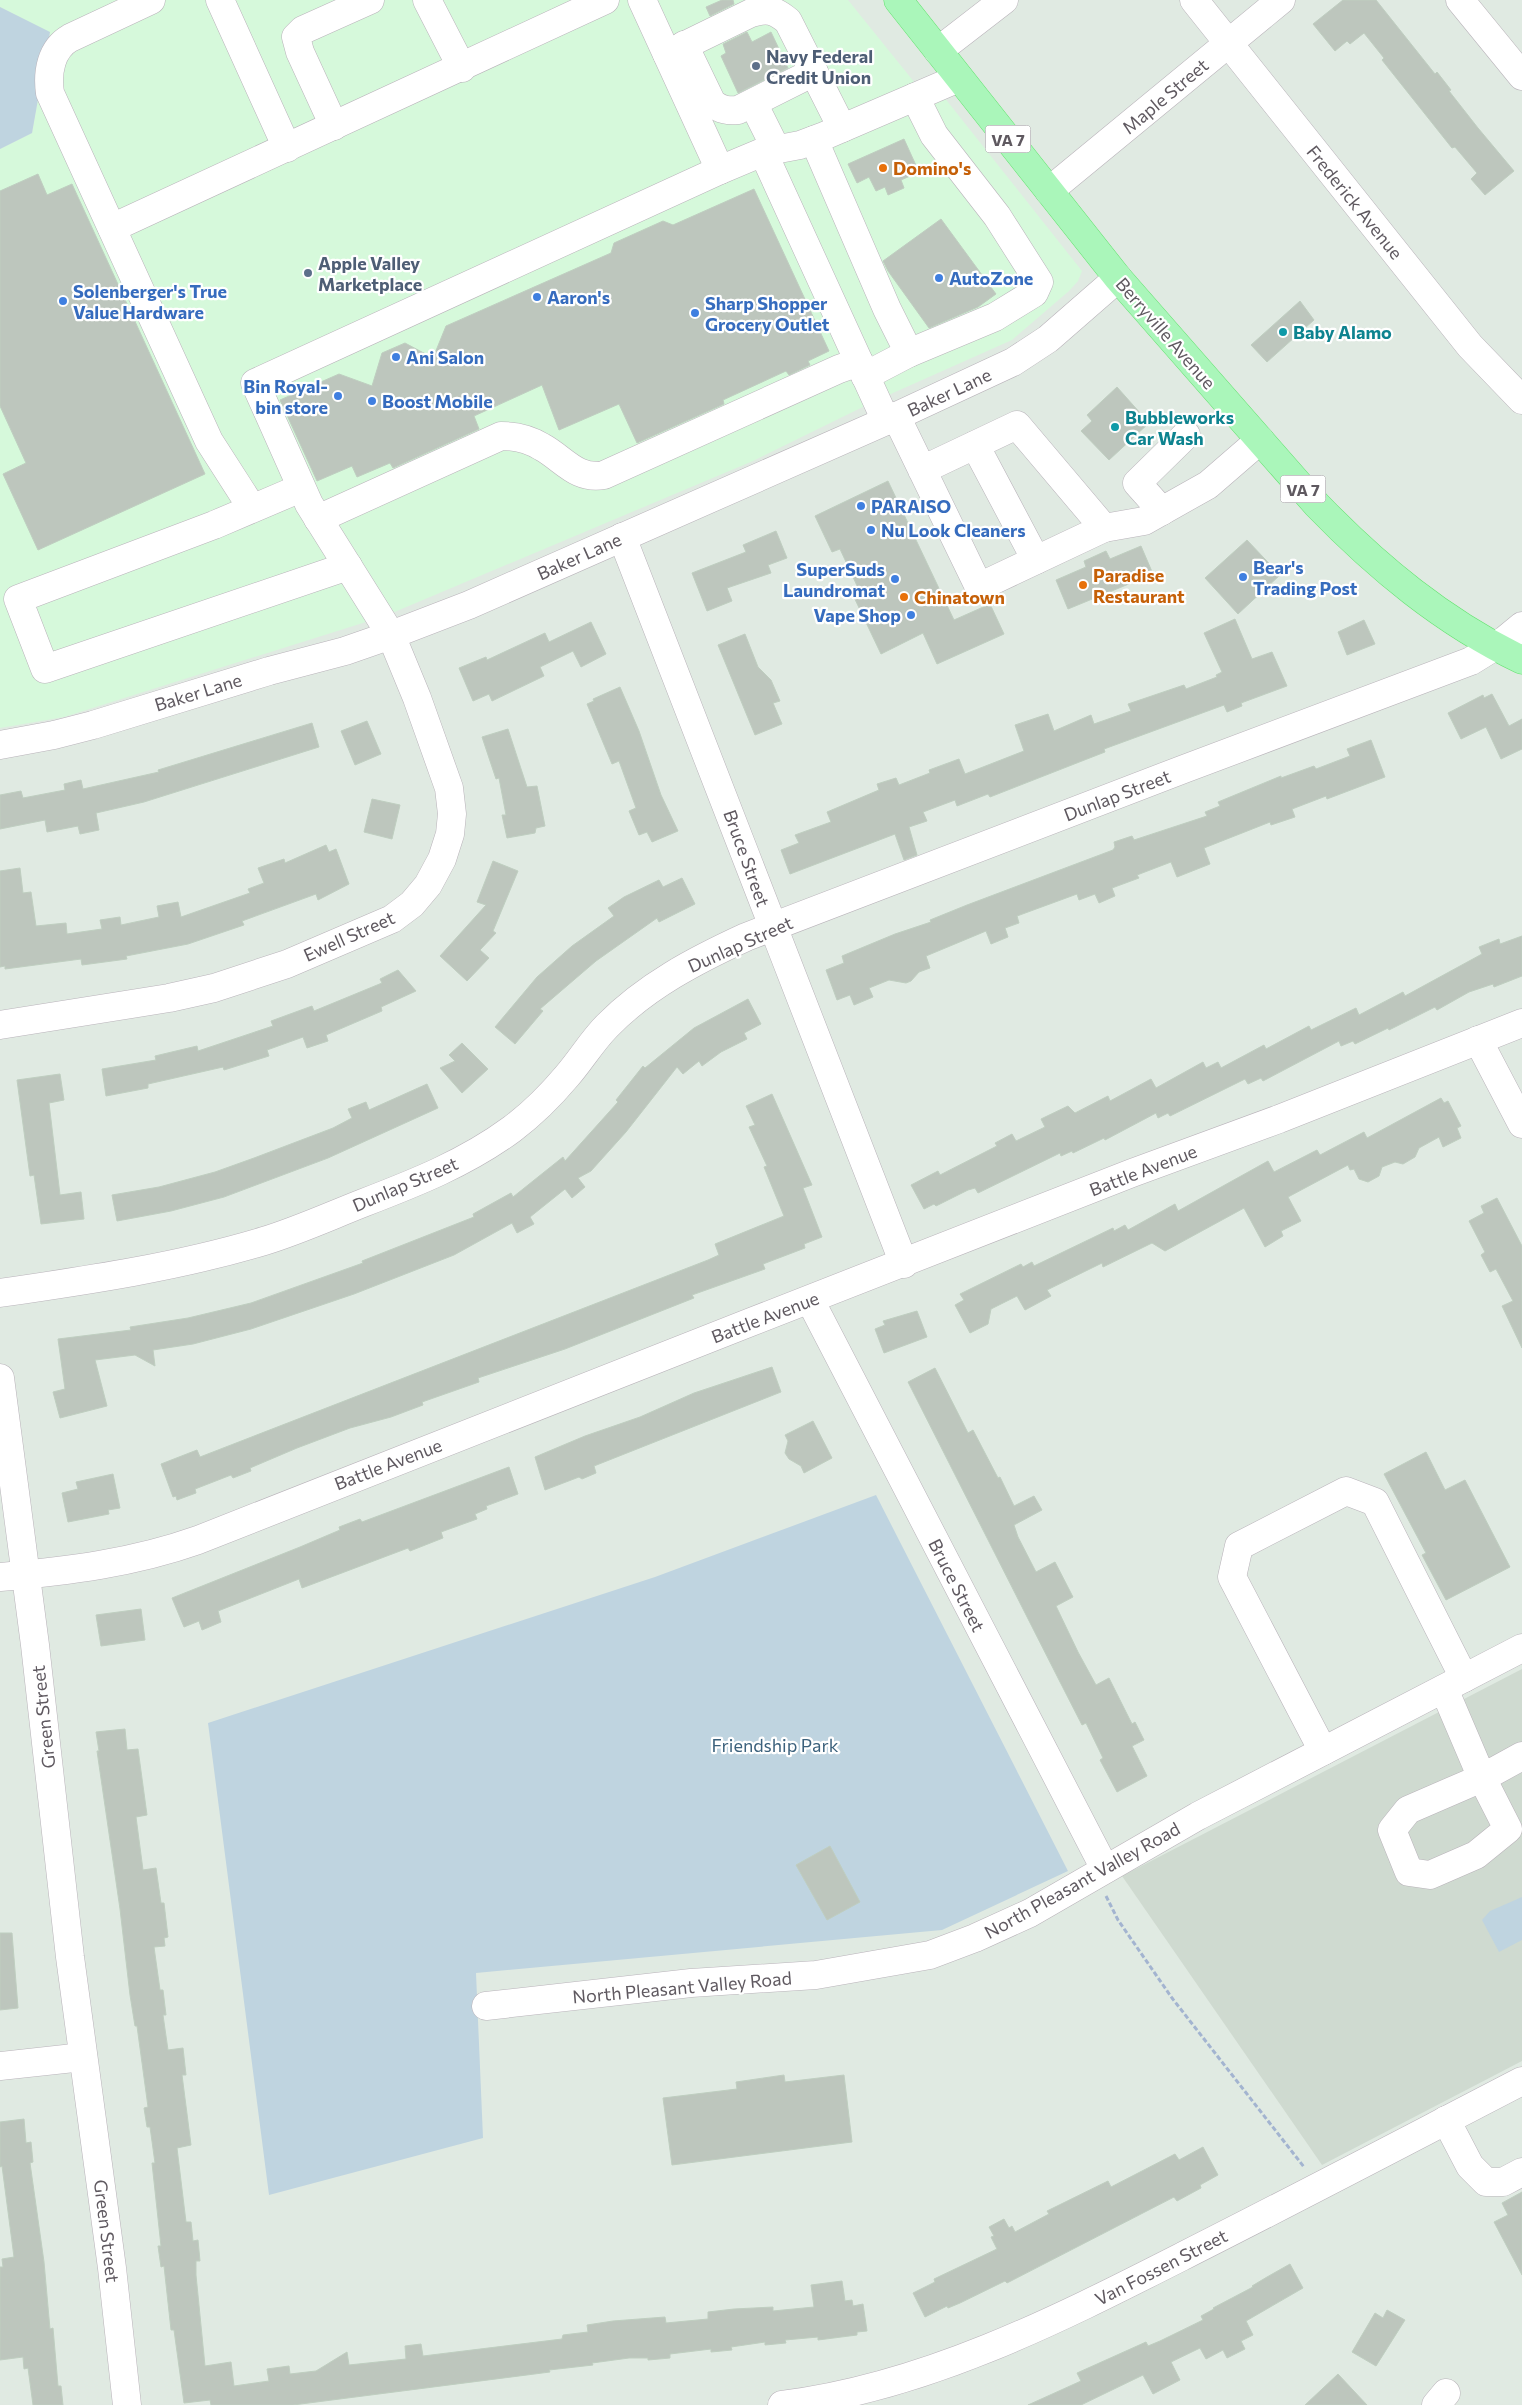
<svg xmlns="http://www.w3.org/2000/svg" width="1522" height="2405" font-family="Commissioner,sans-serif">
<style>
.commercial{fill:#d6f9db}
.education{fill:#cfdad0}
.green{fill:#bfd4e0}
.building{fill:#bdc6bd;stroke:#bfcec0}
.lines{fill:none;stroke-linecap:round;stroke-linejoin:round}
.minor-casing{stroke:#b9b3ba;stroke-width:29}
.major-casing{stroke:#62e26e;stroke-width:29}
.path{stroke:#a3b4d0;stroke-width:3;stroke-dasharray:5 2.5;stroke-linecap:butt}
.minor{stroke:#fff;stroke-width:28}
.major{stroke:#aaf6ba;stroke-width:28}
.service-dot{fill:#5c6f8a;stroke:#fff;stroke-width:2}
.food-dot{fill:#e8710a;stroke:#fff;stroke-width:2}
.shop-dot{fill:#3f7fe0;stroke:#fff;stroke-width:2}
.culture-dot{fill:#0f9aa8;stroke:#fff;stroke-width:2}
.labels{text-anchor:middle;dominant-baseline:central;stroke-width:4.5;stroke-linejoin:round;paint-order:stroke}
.shield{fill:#fff;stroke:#8f8b90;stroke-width:1}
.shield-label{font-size:16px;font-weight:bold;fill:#5f5960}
.service-label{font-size:18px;font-weight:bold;fill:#4e5e75;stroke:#fff;text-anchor:start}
.street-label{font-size:18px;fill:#5f5960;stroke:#fff}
.food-label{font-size:18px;font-weight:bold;fill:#c56008;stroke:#fff;text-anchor:start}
.shop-label{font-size:18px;font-weight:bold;fill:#366cbe;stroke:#fff;text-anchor:start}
.culture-label{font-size:18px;font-weight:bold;fill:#0d838f;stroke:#fff;text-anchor:start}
.park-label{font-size:18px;fill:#3b617c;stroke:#fff}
</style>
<rect width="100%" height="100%" fill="#e0eae2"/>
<path class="commercial" d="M0 0H848L923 93 936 87 1082 271 1078 281 1069 291 1012 340 875 401 753 461 385 616 64 717 0 728V149L32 133 50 33 0 7Z"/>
<path class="education" d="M1522 1669V2061L1322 2165 1122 1876Z"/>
<g class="green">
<path d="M0 7 50 32 32 133 0 149Z"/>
<path d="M876 1495 1068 1871 942 1930 476 1973 483 2138 269 2195 208 1723 655 1577Z"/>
<path d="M1522 1897V1940L1499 1952 1482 1920 1490 1911Z"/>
</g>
<g class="building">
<path d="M722 0H733L734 4 710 16 706 7Z"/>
<path d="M1343 0H1376L1435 74 1437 72 1451 90 1449 91 1478 128 1514 171 1485 195 1471 179 1477 173 1455 147 1452 148 1382 60 1384 58 1364 33 1350 44 1347 41 1335 51 1313 24Z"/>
<path d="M747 32 752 42 771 32 788 68 738 93 721 56 726 53 723 44Z"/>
<path d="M904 139 919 172 901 180 904 188 888 195 885 187 876 191 869 177 857 183 848 164Z"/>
<path d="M38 174 47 195 72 184 205 474 38 550 3 474 26 463 0 406V191Z"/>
<path d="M754 189 829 351 808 361 810 365 789 375 786 371 723 400 724 404 637 443 619 404 559 430 542 385 474 416 479 429 393 468 390 463 357 477 352 466 317 481 280 400 339 374 372 386 382 353 405 343 433 358 446 326 611 253 614 243 663 221 673 225Z"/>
<path d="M941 219 996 294 978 307 929 328 888 271 883 261Z"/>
<path d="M1300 301 1314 320 1267 362 1251 345Z"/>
<path d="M1117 387 1149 423 1109 460 1081 431 1092 421 1087 415Z"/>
<path d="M888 481 954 620 990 604 1004 634 937 664 923 633 881 654 852 593 859 590 840 549 832 552 815 516Z"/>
<path d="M776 531 787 558 768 565 771 573 727 588 732 601 707 611 692 573 746 552 743 545Z"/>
<path d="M1247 540 1280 575 1238 614 1205 578Z"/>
<path d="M1141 546 1153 574 1068 609 1056 580 1086 567 1084 561 1106 551 1110 559Z"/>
<path d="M1235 619 1252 659 1272 652 1287 686 1241 703 1242 706 1227 712 1224 705 1104 749 1105 752 1087 759 990 797 988 794 957 806 955 800 923 812 927 821 909 827 917 855 904 860 895 834 790 874 781 850 799 843 795 835 831 822 827 812 879 790 877 784 896 778 899 785 930 773 929 770 959 759 965 774 1024 751 1015 725 1048 714 1054 731 1091 715 1094 724 1131 711 1128 704 1184 685 1186 689 1217 677 1216 675 1222 672 1204 633Z"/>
<path d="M1364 620 1375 644 1347 655 1338 632Z"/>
<path d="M591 622 606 654 581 667 573 651 540 667 544 676 492 701 489 694 473 701 459 668 486 657 487 660 545 633 549 642Z"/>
<path d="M745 634 758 667 771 680 780 701 773 703 782 724 755 735 718 645Z"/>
<path d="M620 687 639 731 661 795 678 831 652 842 647 832 639 835 629 811 636 808 619 761 612 764 587 704 594 701 593 699Z"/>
<path d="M1492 694 1509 726 1522 719V749L1501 759 1486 727 1461 739 1448 713 1483 695 1484 698Z"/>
<path d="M367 721 381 754 355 765 341 731Z"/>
<path d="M312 723 319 747 144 802 96 813 99 830 80 834 78 826 47 832 45 820 0 829V795L21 791 23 798 65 790 64 784 81 780 83 789 159 772 158 770Z"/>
<path d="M508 729 527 787 537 786 545 826 536 828 535 833 507 838 502 815H506L499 778 496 779 482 737Z"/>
<path d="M1371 740 1385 777 1327 799 1326 796 1292 809 1295 817 1271 825 1270 822 1204 848 1210 864 1177 877 1171 862 1137 875 1139 878 1112 888 1115 896 1099 903 1095 894 1079 900 1077 894 1017 916 1019 923 1005 928 1008 937 991 944 986 931 926 956 930 968 919 972 911 981 906 983 889 980 869 988 873 997 854 1005 850 995 837 1000 826 970 844 963 842 956 895 934 931 922 930 920 967 905 1113 850 1115 847 1114 842 1132 836 1134 840 1207 816 1205 812 1220 806 1218 802 1281 776V778L1314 766 1316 769 1350 756 1347 749Z"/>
<path d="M372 799 400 805 392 839 364 832Z"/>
<path d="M326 845 329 852 336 849 349 884 318 900 316 894 242 921 244 925 188 944 126 956 127 959 82 965 81 959 5 969V966L0 967V871L20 868 23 893 31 892 36 926 66 923 67 934 102 929 100 920 120 917 121 925 159 917 157 906 178 902 181 917 250 893 248 889 264 883 258 868 284 859 285 863Z"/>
<path d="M493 861 518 871 493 931 496 933 480 950 489 958 467 981 440 956 486 905 477 902Z"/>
<path d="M682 878 695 904 659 922 657 918 596 961 540 1009 543 1011 515 1044 495 1027 537 977 572 946 614 916 608 908 624 897 659 880 663 887Z"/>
<path d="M1522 936V976L1494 987 1493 984 1469 992 1437 1010 1435 1007 1389 1030 1388 1028 1355 1044 1353 1041 1341 1046 1339 1041 1263 1081 1261 1078 1248 1084 1245 1079 1170 1116 1168 1113 1158 1118 1156 1113 1105 1140 1104 1138 1073 1153 1072 1151 1061 1156 1060 1153 978 1193 975 1188 968 1190 936 1206 934 1204 924 1209 911 1185 938 1171 940 1175 997 1146 995 1143 1012 1134 1016 1141 1045 1127 1041 1119 1068 1106 1075 1113 1108 1096 1110 1101 1151 1079 1156 1088 1203 1062 1206 1068 1218 1062 1221 1068 1264 1045 1266 1049 1309 1026 1311 1030 1356 1008 1359 1015 1403 992 1405 996 1482 954 1479 947 1499 939 1500 944Z"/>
<path d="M398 970 416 991 381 1007 382 1011 326 1035 328 1041 307 1048 303 1037 267 1050 269 1056 224 1070 223 1067 148 1084V1088L106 1096 102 1069 156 1060 155 1056 197 1046 198 1051 273 1026 271 1021 312 1006 314 1011 382 983 380 979Z"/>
<path d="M748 999 761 1024 744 1033 747 1039 721 1052 702 1066 699 1061 683 1074 677 1067 626 1132 591 1171 578 1178 585 1187 572 1198 565 1189 530 1217 534 1224 517 1233 512 1223 454 1255 354 1294 251 1329 193 1344 153 1350 155 1366 135 1355 95 1360 107 1406 60 1418 53 1392 65 1389 58 1339 131 1330 130 1327 188 1318 251 1303 363 1263 362 1261 474 1217 473 1214 511 1193 513 1197 563 1157 565 1161 618 1102 616 1100 643 1066 645 1068 694 1028Z"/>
<path d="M462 1043 488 1069 462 1093 440 1068 455 1061 449 1055Z"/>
<path d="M60 1074 64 1100 49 1103 60 1195 81 1192 84 1219 41 1224 34 1175 30 1176 17 1080Z"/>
<path d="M427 1084 438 1108 328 1158 224 1197 171 1211 117 1221 112 1195 159 1187 215 1172 254 1158 333 1128 352 1118 348 1109 366 1102 369 1110Z"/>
<path d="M772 1094 812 1185 803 1188 822 1237 804 1244 805 1248 763 1264 765 1269 692 1295 694 1298 565 1349 478 1378 479 1382 422 1402 423 1405 391 1417 350 1428 297 1448 250 1468 251 1471 233 1478 231 1475 195 1489 196 1493 177 1500 176 1496 173 1497 161 1464 197 1450 200 1457 708 1260 719 1255 715 1244 784 1216 764 1167 767 1166 749 1127 755 1125 746 1106Z"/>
<path d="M1441 1098 1444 1103 1448 1101 1461 1126 1457 1128 1461 1138 1443 1147 1439 1137 1419 1148 1415 1157 1403 1164 1395 1162 1382 1167 1379 1176 1368 1182 1359 1179 1354 1169 1350 1170 1348 1165 1288 1197 1301 1221 1281 1231 1283 1236 1265 1247 1244 1208 1165 1251 1152 1243 1103 1267 1102 1263 1047 1290 1051 1296 1025 1310 1017 1296 991 1309 988 1324 970 1333 955 1305 964 1300 960 1294 1021 1264 1023 1267 1032 1262 1034 1266 1113 1228 1114 1231 1125 1225 1128 1230 1175 1204 1178 1211 1268 1161 1274 1172 1317 1150 1320 1155 1364 1132 1367 1138Z"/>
<path d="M1497 1198 1522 1246V1348L1502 1306 1513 1301 1496 1269 1490 1272 1481 1255 1485 1252 1469 1221 1484 1213 1481 1206Z"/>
<path d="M917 1311 927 1337 884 1353 875 1329 885 1325 883 1321Z"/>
<path d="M772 1367 781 1392 594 1466 596 1473 582 1479 579 1477 545 1490 535 1457 585 1436 640 1417 694 1393Z"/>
<path d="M935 1368 968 1433 973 1430 998 1478 1000 1477 1014 1506 1034 1496 1042 1510 1014 1525 1018 1537 1036 1572 1055 1562 1073 1597 1056 1606 1078 1652 1096 1685 1109 1678 1132 1724 1135 1722 1144 1740 1132 1746 1147 1776 1117 1792 1100 1760 1103 1758 1086 1723 1082 1725 1059 1680 908 1382Z"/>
<path d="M813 1421 832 1458 804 1473 801 1466 789 1459 785 1453 788 1441 785 1435Z"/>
<path d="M1426 1452 1445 1490 1465 1480 1510 1567 1446 1600 1422 1555 1426 1553 1384 1474Z"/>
<path d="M509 1467 518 1494 486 1506 487 1509 475 1514 477 1519 441 1532 443 1538 410 1551 408 1548 302 1588 299 1579 218 1611 221 1622 202 1630 199 1621 184 1627 172 1598 300 1547 340 1530 339 1527 360 1519 362 1522Z"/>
<path d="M113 1474 120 1508 108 1510 109 1514 68 1522 62 1493 78 1489 76 1482Z"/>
<path d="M141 1609 145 1640 101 1646 96 1615Z"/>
<path d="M125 1729 127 1750 138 1749 147 1815 136 1817 143 1870 156 1868 161 1903H164L168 1937 164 1938 165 1946 154 1947 160 1990H163L166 2015H163L168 2050 183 2048 186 2075H182L191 2145 177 2148 186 2222H191L193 2241 198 2240 200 2261H196V2275L205 2366 231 2362 234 2386 269 2381 267 2369 289 2366 290 2374 316 2371 347 2352 349 2365 406 2359 405 2346 421 2344 423 2356 562 2339 563 2335 588 2332 587 2325 613 2321 665 2317 666 2323 708 2319V2312L734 2309 773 2307V2311L814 2307 811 2285 842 2281 845 2301 852 2300 853 2306 863 2304 867 2331 857 2332V2335L818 2340V2337L785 2340 786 2343 765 2345V2342L731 2347 732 2350 711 2352V2349L670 2354V2358L648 2360V2358H629L592 2363 593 2365 549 2370 550 2372 293 2405H211L210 2400 184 2403 174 2330H171L164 2266 161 2267 158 2246H161L152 2163H155L150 2127H147L144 2108 148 2107 137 2026H135L130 1995 120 1909 97 1751H99L96 1732Z"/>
<path d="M830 1846 860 1902 827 1920 796 1865Z"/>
<path d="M0 1933H12L18 2008 0 2010Z"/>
<path d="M784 2075 785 2082 844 2075 852 2142 672 2165 663 2098 737 2089 736 2082Z"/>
<path d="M24 2119 26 2143 31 2142 33 2162 30 2163 44 2262 50 2329 53 2328 58 2386H61L63 2405H33L28 2368 24 2369 23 2357 0 2360V2267H3L2 2259 14 2257 2 2166 0 2167V2122Z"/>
<path d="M1203 2147 1218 2175 1200 2185 1201 2188 1177 2201 1174 2197 1007 2283 1005 2281 960 2303 948 2308 947 2306 925 2317 913 2293 935 2282 934 2279 997 2249 991 2237 994 2236 989 2227 1004 2219 1009 2228 1012 2226 1015 2232 1049 2214 1047 2211 1108 2181 1111 2187 1175 2154 1179 2160Z"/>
<path d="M1522 2192V2275L1494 2222 1508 2215 1502 2203Z"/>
<path d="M1290 2264 1303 2288 1246 2321 1253 2335 1241 2341 1245 2349 1227 2358 1223 2350 1206 2359 1200 2348 1171 2362 1180 2380 1153 2394 1143 2375 1081 2405H1028L1081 2381 1077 2373 1146 2342 1148 2346 1160 2341 1203 2320 1201 2316 1214 2309 1213 2308 1253 2287 1252 2286 1267 2277Z"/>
<path d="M1387 2310 1405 2320 1376 2366 1352 2352 1375 2313 1383 2318Z"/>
<path d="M1338 2374 1367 2405H1305Z"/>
</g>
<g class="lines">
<defs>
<g id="minor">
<path d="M151 0 70 38C51 49 47 72 50 93L209 441 252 508"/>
<path d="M220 0 287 148"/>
<path d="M427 0 462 68"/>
<path d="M642 0 720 170"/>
<path d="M1194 0 1470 346 1522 400"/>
<path d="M1460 0 1522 76"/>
<path d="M684 45 712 103C721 110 728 111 738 110L814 72"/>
<path d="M938 51 1004 0"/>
<path d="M667 54 751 13C768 8 775 10 788 21L842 128"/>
<path d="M753 103 776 149"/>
<path d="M334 126 300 52 296 37 303 30 370 0"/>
<path d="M814 140 887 309 909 353"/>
<path d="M763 152 886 421"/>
<path d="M1049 191 1281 0"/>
<path d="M112 228 605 0"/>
<path d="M865 376 909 353 995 317 1034 293 1039 282 997 216 934 135 915 97"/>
<path d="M896 416 979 587 1104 528 1017 425 922 470"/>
<path d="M975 445 1036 560"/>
<path d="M301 488 214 525 18 599 45 669 348 566"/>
<path d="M1162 511 1137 483 1186 435"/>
<path d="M318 519 501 436C516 436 529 439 542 447 564 459 576 480 604 475L839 369 859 362"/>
<path d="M1104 528 1144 521 1208 485 1260 440"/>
<path d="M622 537C718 779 810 1022 904 1264"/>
<path d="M0 745 54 735 93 725 269 671 345 651 391 635 469 605 886 421 1013 362 1048 339 1118 278"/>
<path d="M0 1025 169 998 214 988 287 964 392 919 412 904 428 885 442 859 450 834 452 814 449 788 417 698 391 635 309 504 255 383 720 170 763 152 800 145 824 136 959 78"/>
<path d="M1478 1040 1522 1124"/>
<path d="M0 1293C89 1280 178 1267 264 1241 297 1231 330 1216 363 1203 415 1183 466 1163 512 1129 532 1114 551 1095 567 1076 581 1060 592 1041 607 1026 646 986 696 960 746 937L1184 769 1471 661 1505 640 1522 626"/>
<path d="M810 1300 1105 1869"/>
<path d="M0 1378 35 1645 70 1957 112 2268 127 2405"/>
<path d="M0 1577C68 1571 133 1563 198 1540L751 1322 1132 1173 1279 1119 1522 1023"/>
<path d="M1444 1689 1482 1778 1508 1829 1476 1855 1430 1875 1409 1872 1392 1830 1408 1810 1482 1778 1522 1756"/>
<path d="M1323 1751 1232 1577 1239 1546 1346 1491 1375 1502 1464 1678"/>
<path d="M486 2006 691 1983 816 1975 930 1955 975 1938 1030 1913 1198 1816 1522 1648"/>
<path d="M0 2066 83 2057"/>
<path d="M1446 2120 1470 2166 1486 2182H1503L1522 2172"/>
<path d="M782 2405C926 2387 1057 2320 1185 2255 1298 2198 1410 2139 1522 2081"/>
<path d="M1436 2405 1446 2393"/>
</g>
<path id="major" d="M898 0 1118 278 1317 505C1377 567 1443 622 1522 660"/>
</defs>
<use href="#minor" class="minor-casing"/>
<use href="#major" class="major-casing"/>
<path class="path" d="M1106 1896 1118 1920 1172 1998 1304 2167"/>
<use href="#minor" class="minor"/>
<use href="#major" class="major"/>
</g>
<g class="service-dot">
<circle cx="756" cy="66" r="5"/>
<circle cx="308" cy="273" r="5"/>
</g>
<g class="food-dot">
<circle cx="883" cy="168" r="5"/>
<circle cx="1083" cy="585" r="5"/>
<circle cx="904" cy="597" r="5"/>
</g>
<g class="shop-dot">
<circle cx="939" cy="278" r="5"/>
<circle cx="537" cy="297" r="5"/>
<circle cx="63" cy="301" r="5"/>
<circle cx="695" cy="313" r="5"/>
<circle cx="396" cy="357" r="5"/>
<circle cx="338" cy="396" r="5"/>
<circle cx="372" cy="401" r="5"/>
<circle cx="861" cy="506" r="5"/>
<circle cx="871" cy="530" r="5"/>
<circle cx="1243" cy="577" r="5"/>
<circle cx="895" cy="579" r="5"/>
<circle cx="911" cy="615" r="5"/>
</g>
<g class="culture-dot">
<circle cx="1283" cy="332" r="5"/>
<circle cx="1115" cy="427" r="5"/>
</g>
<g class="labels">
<g class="shield">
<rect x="985.5" y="125.5" width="45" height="27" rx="4"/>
<rect x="1280.5" y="475.5" width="45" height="27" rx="4"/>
</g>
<g class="shield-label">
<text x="1008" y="139">VA 7</text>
<text x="1303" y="489">VA 7</text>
</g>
<g class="service-label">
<text x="766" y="56">Navy Federal<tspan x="766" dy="21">Credit Union</tspan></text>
<text x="318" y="263">Apple Valley<tspan x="318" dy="21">Marketplace</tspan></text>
</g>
<g class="street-label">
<text transform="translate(1165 96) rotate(-40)">Maple Street</text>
<text transform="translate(1355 202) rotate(51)">Frederick Avenue</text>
<text transform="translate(1166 333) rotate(49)">Berryville Avenue</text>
<text transform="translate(949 392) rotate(-25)">Baker Lane</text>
<text transform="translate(579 556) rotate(-24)">Baker Lane</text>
<text transform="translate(198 692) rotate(-17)">Baker Lane</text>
<text transform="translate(1117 795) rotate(-21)">Dunlap Street</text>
<text transform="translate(747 858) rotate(70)">Bruce Street</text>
<text transform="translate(349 936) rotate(-24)">Ewell Street</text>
<text transform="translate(740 944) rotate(-24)">Dunlap Street</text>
<text transform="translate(1143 1170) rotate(-21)">Battle Avenue</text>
<text transform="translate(405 1184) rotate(-23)">Dunlap Street</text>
<text transform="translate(765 1317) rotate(-21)">Battle Avenue</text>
<text transform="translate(388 1464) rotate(-21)">Battle Avenue</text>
<text transform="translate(957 1585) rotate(63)">Bruce Street</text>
<text transform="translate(43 1717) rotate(-96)">Green Street</text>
<text transform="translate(1082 1880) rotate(-29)">North Pleasant Valley Road</text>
<text transform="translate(682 1987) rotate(-5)">North Pleasant Valley Road</text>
<text transform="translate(107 2231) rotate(83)">Green Street</text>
<text transform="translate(1161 2267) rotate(-27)">Van Fossen Street</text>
</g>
<g class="food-label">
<text x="893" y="168">Domino's</text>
<text x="1093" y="575">Paradise<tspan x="1093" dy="21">Restaurant</tspan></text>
<text x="914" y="597">Chinatown</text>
</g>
<g class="shop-label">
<text x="949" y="278">AutoZone</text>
<text x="73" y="291">Solenberger's True<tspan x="73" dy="21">Value Hardware</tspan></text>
<text x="547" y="297">Aaron's</text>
<text x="705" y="303">Sharp Shopper<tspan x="705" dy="21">Grocery Outlet</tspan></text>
<text x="406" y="357">Ani Salon</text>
<text x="328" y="386" text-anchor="end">Bin Royal-<tspan x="328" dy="21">bin store</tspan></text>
<text x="382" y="401">Boost Mobile</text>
<text x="871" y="506">PARAISO</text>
<text x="881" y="530">Nu Look Cleaners</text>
<text x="1253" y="567">Bear's<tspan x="1253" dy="21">Trading Post</tspan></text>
<text x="885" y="569" text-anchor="end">SuperSuds<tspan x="885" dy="21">Laundromat</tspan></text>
<text x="901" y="615" text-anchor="end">Vape Shop</text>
</g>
<g class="culture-label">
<text x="1293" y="332">Baby Alamo</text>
<text x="1125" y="417">Bubbleworks<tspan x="1125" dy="21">Car Wash</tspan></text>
</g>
<g class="park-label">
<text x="775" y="1745">Friendship Park</text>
</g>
</g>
</svg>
